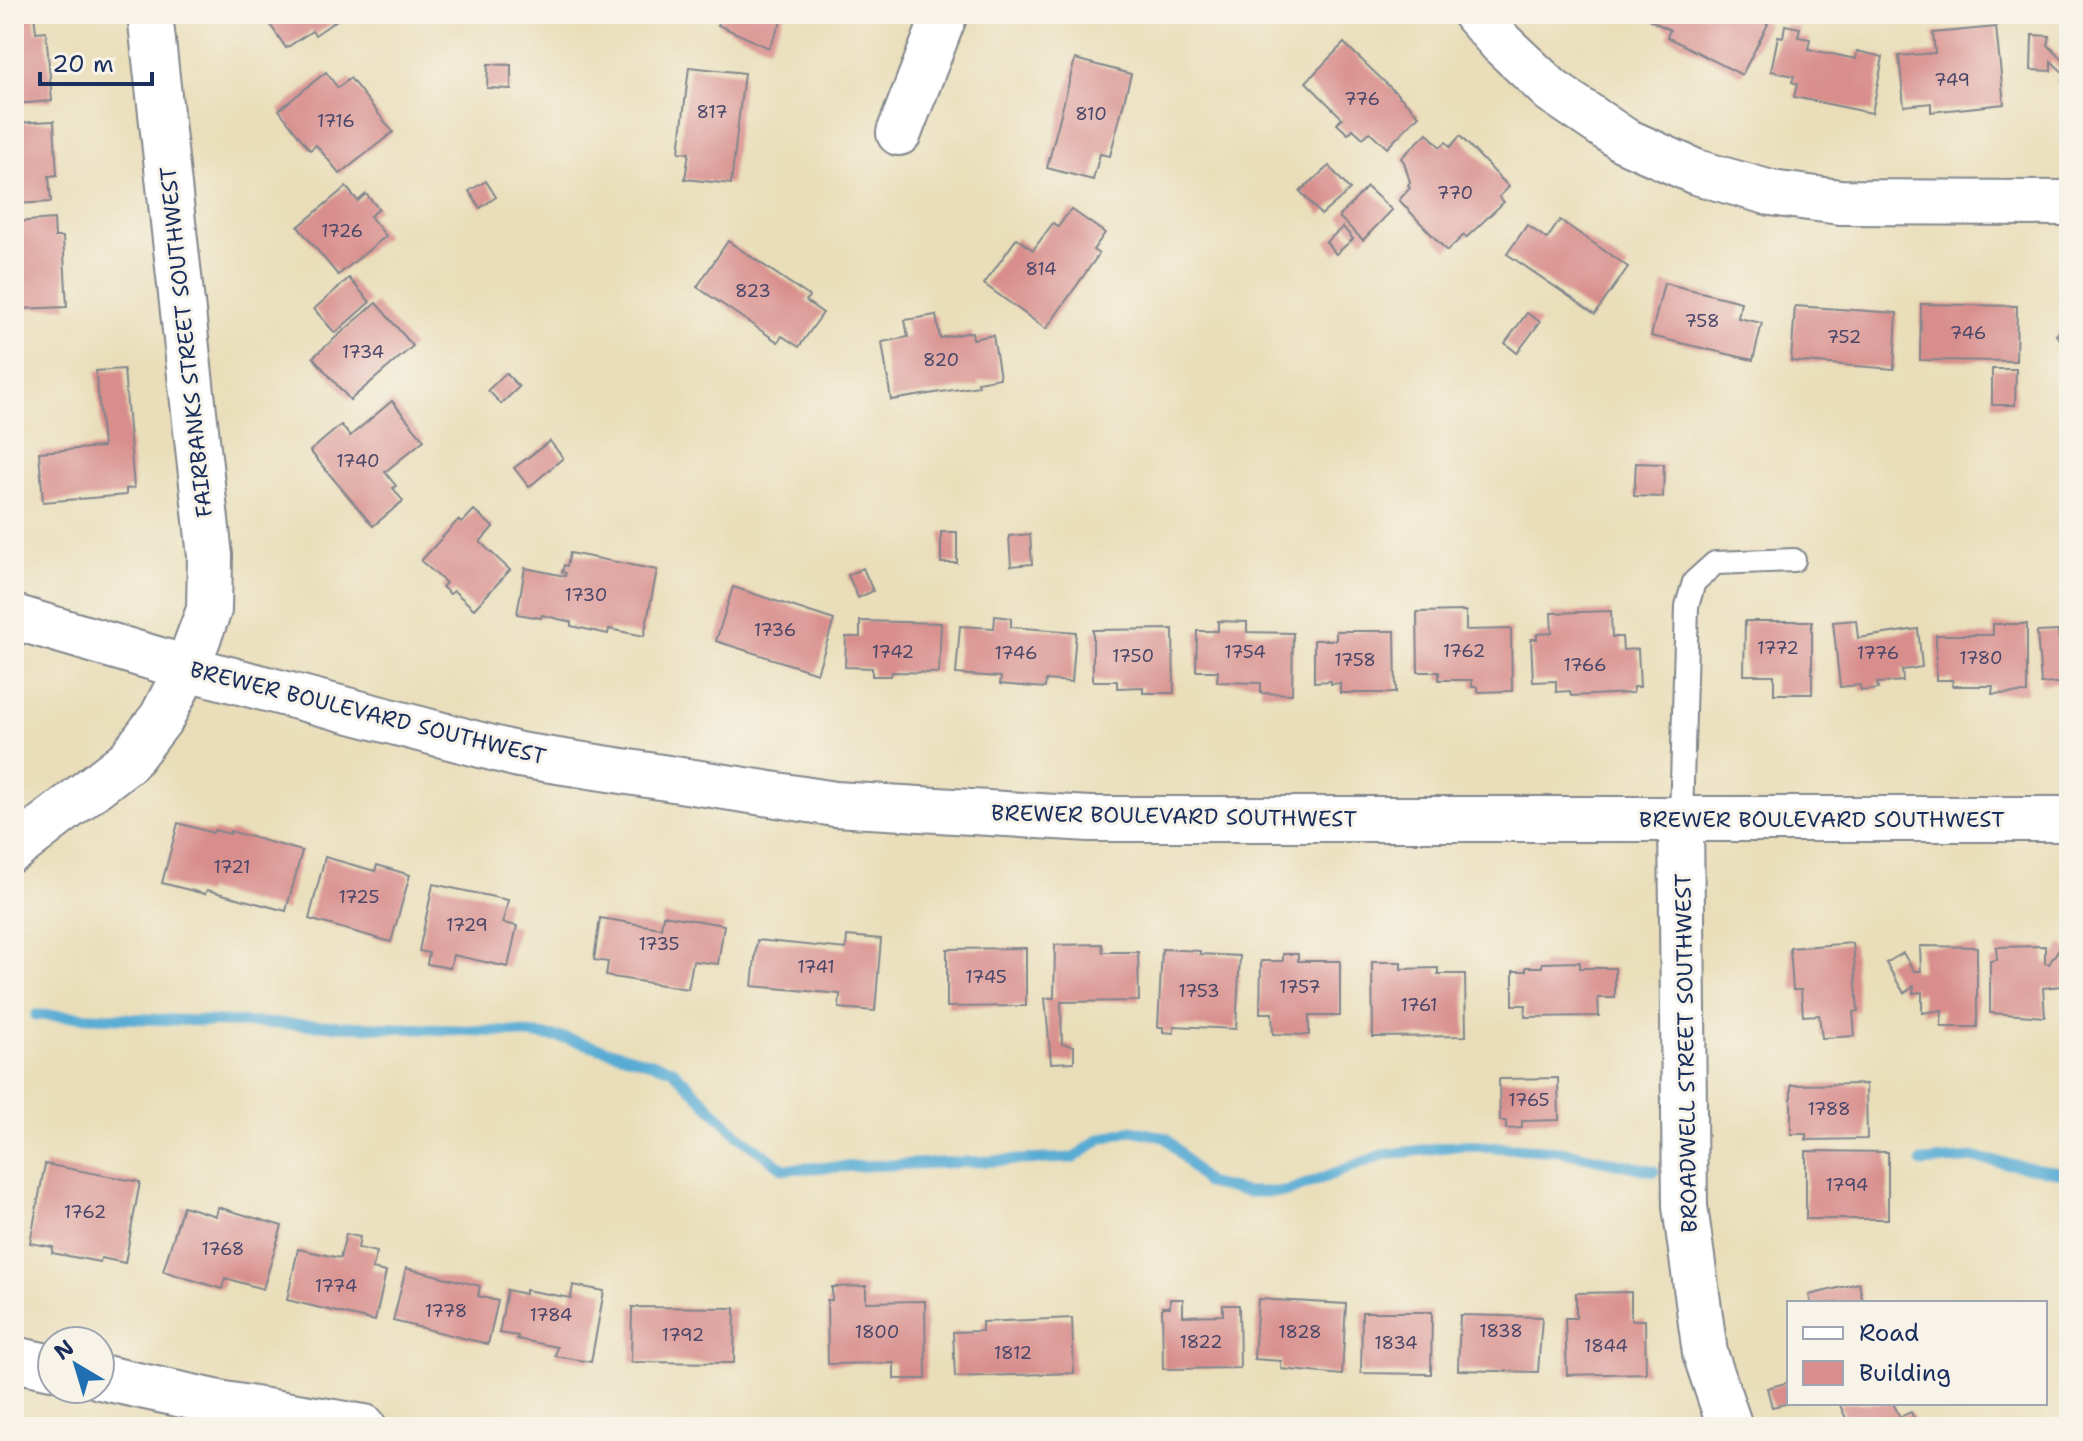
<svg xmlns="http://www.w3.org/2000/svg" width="2083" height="1441" font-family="'Shantell Sans',sans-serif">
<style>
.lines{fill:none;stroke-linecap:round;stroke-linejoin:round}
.stream{stroke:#59acd4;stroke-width:11}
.building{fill:#d88e8c}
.service-casing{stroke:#82868c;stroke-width:26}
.minor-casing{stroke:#82868c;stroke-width:48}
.service{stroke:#fff;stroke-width:22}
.minor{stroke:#fff;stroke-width:44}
.labels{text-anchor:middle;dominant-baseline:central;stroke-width:6;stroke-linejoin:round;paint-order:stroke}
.number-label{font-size:18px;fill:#4a476a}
.street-label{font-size:22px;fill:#1b2f5e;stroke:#f7f3e8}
</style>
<rect width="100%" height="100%" fill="#f7f3e8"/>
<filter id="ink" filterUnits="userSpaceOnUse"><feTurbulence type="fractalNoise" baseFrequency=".0125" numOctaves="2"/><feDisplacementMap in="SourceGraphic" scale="16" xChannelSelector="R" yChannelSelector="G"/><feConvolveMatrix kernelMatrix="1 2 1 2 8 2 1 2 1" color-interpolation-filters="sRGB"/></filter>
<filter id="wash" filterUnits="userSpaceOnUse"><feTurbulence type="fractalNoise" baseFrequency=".006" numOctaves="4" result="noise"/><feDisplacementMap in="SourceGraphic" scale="32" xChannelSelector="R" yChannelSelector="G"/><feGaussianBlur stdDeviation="1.8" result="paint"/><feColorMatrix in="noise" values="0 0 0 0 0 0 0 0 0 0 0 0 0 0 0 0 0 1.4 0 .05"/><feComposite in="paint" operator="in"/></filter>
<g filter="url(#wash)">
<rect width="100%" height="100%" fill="#e9deb9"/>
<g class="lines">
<g class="stream">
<path d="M36 1015 510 1032 565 1038 672 1069 739 1136 784 1169 1074 1158 1100 1139 1132 1130 1167 1138 1206 1183 1247 1192H1286L1382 1155 1463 1145 1560 1151 1654 1171"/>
<path d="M1922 1162 1974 1158 2069 1174"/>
</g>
</g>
<g id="blocks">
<g class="building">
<path d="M34 14 36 32 46 31 52 101 14 104V15Z"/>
<path d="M263 14H342L343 16 315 35 312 31 286 48Z"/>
<path d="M722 14H785L769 48 718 25Z"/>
<path d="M1653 14H1749L1768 24 1742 75 1667 37 1670 30 1650 20Z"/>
<path d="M1785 25 1800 28 1798 37 1810 39 1808 49 1856 59 1857 51 1883 57 1872 113 1794 97 1797 84 1792 82 1794 76 1771 71 1778 36 1783 37Z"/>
<path d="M1996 27 2004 104 1931 112V103L1904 106 1899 56 1935 53 1933 33Z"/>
<path d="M2032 35 2050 36 2048 45 2069 66V89L2062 82 2067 76 2051 61V71L2031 70Z"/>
<path d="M1344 43 1419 115 1387 148 1370 132 1363 138 1353 129 1348 134 1337 124 1342 118 1306 82Z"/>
<path d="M1075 59 1131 74 1110 156 1100 154 1093 180 1047 168Z"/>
<path d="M488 64 511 65V89L487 88Z"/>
<path d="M689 67 744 73 731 184 685 179 689 153 679 152Z"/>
<path d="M326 72 338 88 350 78 393 132 340 174 316 145 310 150 279 110Z"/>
<path d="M54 121 57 175 49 176 51 202 14 204V123Z"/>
<path d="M1427 133 1440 147 1446 142 1450 147 1460 136 1509 187 1499 197 1504 202 1466 238 1464 235 1447 251 1399 200 1410 188 1408 185 1410 182 1404 162 1401 158Z"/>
<path d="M1329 166 1350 190 1321 215 1300 191Z"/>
<path d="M486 181 496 197 480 208 469 191Z"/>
<path d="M346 187 358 201 366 194 379 209 370 216 386 236 338 275 298 227Z"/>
<path d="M1367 187 1392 210 1363 240 1339 217Z"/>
<path d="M1071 209 1105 233 1093 250 1099 254 1046 329 984 284 1017 238 1033 250 1053 223 1058 227Z"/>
<path d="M54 219 55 237H63L67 307 18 309 14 222Z"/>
<path d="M1560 220 1628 267 1595 314 1507 254 1527 225 1547 239Z"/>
<path d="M1343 227 1353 239 1336 254 1326 242Z"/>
<path d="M728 241 809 296 806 301 823 313 799 347 782 336 778 342 697 287Z"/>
<path d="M349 278 370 302 335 333 314 309Z"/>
<path d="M1664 283 1741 302 1738 318 1762 323 1753 360 1651 336Z"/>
<path d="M376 303 413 346 350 400 313 357Z"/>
<path d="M1921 304 2017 306 2016 361 1920 360Z"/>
<path d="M1795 306 1897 313 1894 369 1791 361Z"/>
<path d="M1527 313 1540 322 1517 353 1505 343Z"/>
<path d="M936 315 940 338 972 332 973 339 993 335 1000 378 978 382 979 386 891 400 882 342 908 337 905 320Z"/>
<path d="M2069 321V348L2056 335Z"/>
<path d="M124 369 134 488 126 489V495L43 502 39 452 103 447 96 371Z"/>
<path d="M1992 369H2016L2015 405H1992Z"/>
<path d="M506 373 519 387 501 404 488 390Z"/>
<path d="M392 401 424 440 385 472 396 486 393 488 403 501 373 526 310 451 341 425 350 436Z"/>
<path d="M550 441 563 458 529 487 514 468Z"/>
<path d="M1636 463 1664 464 1663 497 1634 496Z"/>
<path d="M474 510 493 527 480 542 510 570 474 609 454 591 450 594 442 587 446 583 421 561 458 520 462 523Z"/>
<rect x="941" y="532" width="16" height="31"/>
<path d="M1030 534 1032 564 1011 566 1009 536Z"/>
<path d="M570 553 657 570 644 636 609 629 608 634 571 626V622L542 615 541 618 517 614 525 568 565 576 566 573 562 572 564 565 567 566Z"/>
<path d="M863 568 873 591 858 598 848 575Z"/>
<path d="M733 587 834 620 817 673 716 641Z"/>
<path d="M1466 611V630L1511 629 1512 691 1478 692V687H1472V680H1439V672H1418L1417 612Z"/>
<path d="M1611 611 1612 637H1622L1623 650 1638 649 1640 687H1633V693L1571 696 1570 691 1556 692V681L1533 682 1531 639H1537V634L1552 633 1551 613Z"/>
<path d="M995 616 1011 618V627L1076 632 1072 682 1046 680 1045 688 1000 684 1001 677 956 674 960 626 994 628Z"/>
<path d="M1856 620 1858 638 1918 629 1922 667 1902 670 1903 681 1877 683 1878 689 1861 691 1860 685 1840 687 1833 622Z"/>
<path d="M860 621 941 623 939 673 892 672 891 676H872V668L845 667 846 637H860Z"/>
<path d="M1218 621 1247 622V632L1293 633 1292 694 1261 693V683L1217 682 1218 671H1196L1197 631H1218Z"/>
<path d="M1745 621H1812V694H1774V675H1744Z"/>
<path d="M1993 624H2027V693L1992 694 1993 686H1952L1953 680H1936V635H1993Z"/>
<path d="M1173 629 1174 693H1143V687L1117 688V681H1093V630Z"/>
<path d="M1336 631H1395L1396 693H1340V683L1331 684V681L1314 682V640H1336Z"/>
<path d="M2058 631 2059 639 2069 638V682L2041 684 2037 632Z"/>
<path d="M178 823 213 833 214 830 230 834V831L302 851 286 911 207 890 205 894 162 883Z"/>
<path d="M325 857 375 871 377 865 410 875 391 942 309 919Z"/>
<path d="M433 884 508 900 503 923 517 926 508 967 453 955 450 968 427 964 429 953 419 951Z"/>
<path d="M663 915 724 925 718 964 693 961 688 989 606 976 608 962 594 960 600 918 661 928Z"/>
<path d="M847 936 881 939 875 1011 839 1008 840 994 752 986 757 940 846 949Z"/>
<path d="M1853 943 1858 1011 1853 1012 1855 1036 1822 1038 1819 1015 1803 1016 1801 990H1793L1790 948Z"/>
<path d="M1102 944 1103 952H1138L1139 1001 1061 1002 1062 1044 1074 1046V1062L1051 1063 1045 998H1054L1055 945Z"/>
<path d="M2062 944 2069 949V976L2062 986 2043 988 2045 1017 1990 1013V961L1997 960 1996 947 2045 946V963L2049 964Z"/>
<path d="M1920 946 1977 947V1027H1941L1942 1010 1922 1013V992L1913 993 1914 986 1904 993 1886 963 1903 953 1914 971H1921Z"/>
<path d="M1026 948V1006L947 1007V949Z"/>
<path d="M1162 949 1200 951V954L1240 956 1236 1029 1174 1026V1033L1163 1032V1027H1158Z"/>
<path d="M1283 954H1298V961H1340V1016H1309V1035L1273 1034 1272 1013H1260L1261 961H1283Z"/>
<path d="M1372 962H1401V969L1438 968V974H1465L1466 1036 1373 1037Z"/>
<path d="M1580 962V968H1615V998H1598L1599 1016 1525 1017 1526 1005H1513V971H1526V967H1542V963Z"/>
<path d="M1558 1078 1559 1120 1522 1121V1128L1506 1129V1121H1500L1499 1079Z"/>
<path d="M1866 1084 1867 1139 1806 1140V1134H1791V1085Z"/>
<path d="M1806 1151 1888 1152V1219H1806Z"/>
<path d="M45 1164 140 1182 125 1263 101 1258 100 1262 52 1253 53 1247 30 1243Z"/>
<path d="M183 1206 216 1216 218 1207 282 1226 263 1289 225 1278 222 1289 163 1271Z"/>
<path d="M346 1234 360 1237 358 1248 377 1252 372 1269 386 1272 375 1321 287 1300 298 1249 340 1258Z"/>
<path d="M406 1268 480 1286 478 1296 498 1301 488 1344 393 1321Z"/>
<path d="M1859 1283 1863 1303H1811L1809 1295Z"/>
<path d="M573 1285 604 1291 591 1362 555 1356 557 1347 517 1339 518 1336 499 1333 507 1290 525 1294V1290L571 1298Z"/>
<path d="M866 1286V1302L925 1301 926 1379H894V1363L828 1364 827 1300H832V1287Z"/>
<path d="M1631 1292V1320H1645L1646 1373 1567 1375 1565 1318H1576V1293Z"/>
<path d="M1170 1299H1183V1316L1223 1315V1305H1239L1240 1368 1163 1369 1162 1307H1170Z"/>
<path d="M1258 1299 1346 1304 1342 1375 1281 1369V1361L1254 1359Z"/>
<path d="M632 1307 735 1308 734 1363 631 1362Z"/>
<path d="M1362 1312H1432L1431 1374 1361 1373Z"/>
<path d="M1460 1315 1542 1317 1538 1372 1458 1370Z"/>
<path d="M1072 1318 1074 1373 955 1377 953 1332 982 1331V1322Z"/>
<path d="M1789 1382V1403L1772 1407 1767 1388Z"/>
<path d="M1839 1403H1893L1900 1417 1911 1412 1918 1427H1850Z"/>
</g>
</g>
</g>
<g filter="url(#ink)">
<use href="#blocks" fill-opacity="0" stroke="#82868c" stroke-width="2"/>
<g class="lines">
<defs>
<path id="service" d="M1681 819 1687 606 1694 582 1715 563 1794 560"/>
<g id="minor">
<path d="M1475 14 1502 44 1552 91 1624 140 1696 172 1771 193 1840 202 2069 203"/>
<path d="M899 133 945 14"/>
<path d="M14 617 187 668 519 755 835 804 1090 819H2069"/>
<path d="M1681 819 1685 1206 1705 1353 1730 1427"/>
<path d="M14 849 129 760 162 717 187 668 209 610 210 556 150 14"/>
<path d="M14 1359 52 1367"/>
<path d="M100 1377 224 1404 364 1427"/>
</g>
</defs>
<use href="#service" class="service-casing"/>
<use href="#minor" class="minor-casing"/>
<use href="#service" class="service"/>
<use href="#minor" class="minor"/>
</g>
</g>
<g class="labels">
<g class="number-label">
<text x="1952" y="80">749</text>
<text x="1362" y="99">776</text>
<text x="712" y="112">817</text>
<text x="1091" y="114">810</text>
<text x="336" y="121">1716</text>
<text x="1455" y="193">770</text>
<text x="342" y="231">1726</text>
<text x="1041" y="269">814</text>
<text x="753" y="291">823</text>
<text x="1702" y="321">758</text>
<text x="1968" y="333">746</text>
<text x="1844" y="337">752</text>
<text x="363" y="352">1734</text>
<text x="941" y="360">820</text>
<text x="358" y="461">1740</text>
<text x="586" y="595">1730</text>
<text x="775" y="630">1736</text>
<text x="1778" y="648">1772</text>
<text x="1464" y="651">1762</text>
<text x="893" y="652">1742</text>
<text x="1245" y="652">1754</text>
<text x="1016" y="653">1746</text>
<text x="1878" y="653">1776</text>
<text x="1133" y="656">1750</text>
<text x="1981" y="658">1780</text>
<text x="1355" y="660">1758</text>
<text x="1585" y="665">1766</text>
<text x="232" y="867">1721</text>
<text x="359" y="897">1725</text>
<text x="467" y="925">1729</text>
<text x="659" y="944">1735</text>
<text x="816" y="967">1741</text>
<text x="986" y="977">1745</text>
<text x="1300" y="987">1757</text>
<text x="1199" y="991">1753</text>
<text x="1419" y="1005">1761</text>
<text x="1529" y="1100">1765</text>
<text x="1829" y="1109">1788</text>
<text x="1847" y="1185">1794</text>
<text x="85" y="1212">1762</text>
<text x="223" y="1249">1768</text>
<text x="336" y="1286">1774</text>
<text x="446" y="1311">1778</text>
<text x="551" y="1315">1784</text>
<text x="1501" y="1331">1838</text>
<text x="877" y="1332">1800</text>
<text x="1300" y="1332">1828</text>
<text x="683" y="1335">1792</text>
<text x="1201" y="1342">1822</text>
<text x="1396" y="1343">1834</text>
<text x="1606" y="1346">1844</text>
<text x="1013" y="1353">1812</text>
</g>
<g class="street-label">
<text transform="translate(186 342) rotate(-96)">FAIRBANKS STREET SOUTHWEST</text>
<text transform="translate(368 713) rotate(14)">BREWER BOULEVARD SOUTHWEST</text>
<text transform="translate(1174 816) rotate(1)">BREWER BOULEVARD SOUTHWEST</text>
<text x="1822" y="819">BREWER BOULEVARD SOUTHWEST</text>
<text transform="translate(1686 1053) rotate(-91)">BROADWELL STREET SOUTHWEST</text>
</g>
</g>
<rect width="2083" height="1441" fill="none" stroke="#f7f3e8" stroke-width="48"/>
<rect x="1787" y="1301" width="260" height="104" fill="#f7f3e8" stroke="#9fa5b1" stroke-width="2"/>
<rect x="1803" y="1327" width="40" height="12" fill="#ffffff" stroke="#9fa5b1" stroke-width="2"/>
<text x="1859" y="1341" font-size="24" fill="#1b2f5e">Road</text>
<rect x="1803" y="1361" width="40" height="24" fill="#d88e8c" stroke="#9fa5b1" stroke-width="2"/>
<text x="1859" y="1381" font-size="24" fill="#1b2f5e">Building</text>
<g transform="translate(76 1365) rotate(322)"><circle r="38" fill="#f7f3e8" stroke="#9fa5b1" stroke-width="2"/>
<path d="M0-6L14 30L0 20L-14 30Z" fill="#1f6fb2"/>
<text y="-12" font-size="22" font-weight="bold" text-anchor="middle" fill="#1b2f5e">N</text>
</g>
<path d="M40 72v12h112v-12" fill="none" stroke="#1b2f5e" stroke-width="4"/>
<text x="52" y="72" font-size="24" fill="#1b2f5e" stroke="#f7f3e8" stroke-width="6" paint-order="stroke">20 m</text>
</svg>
